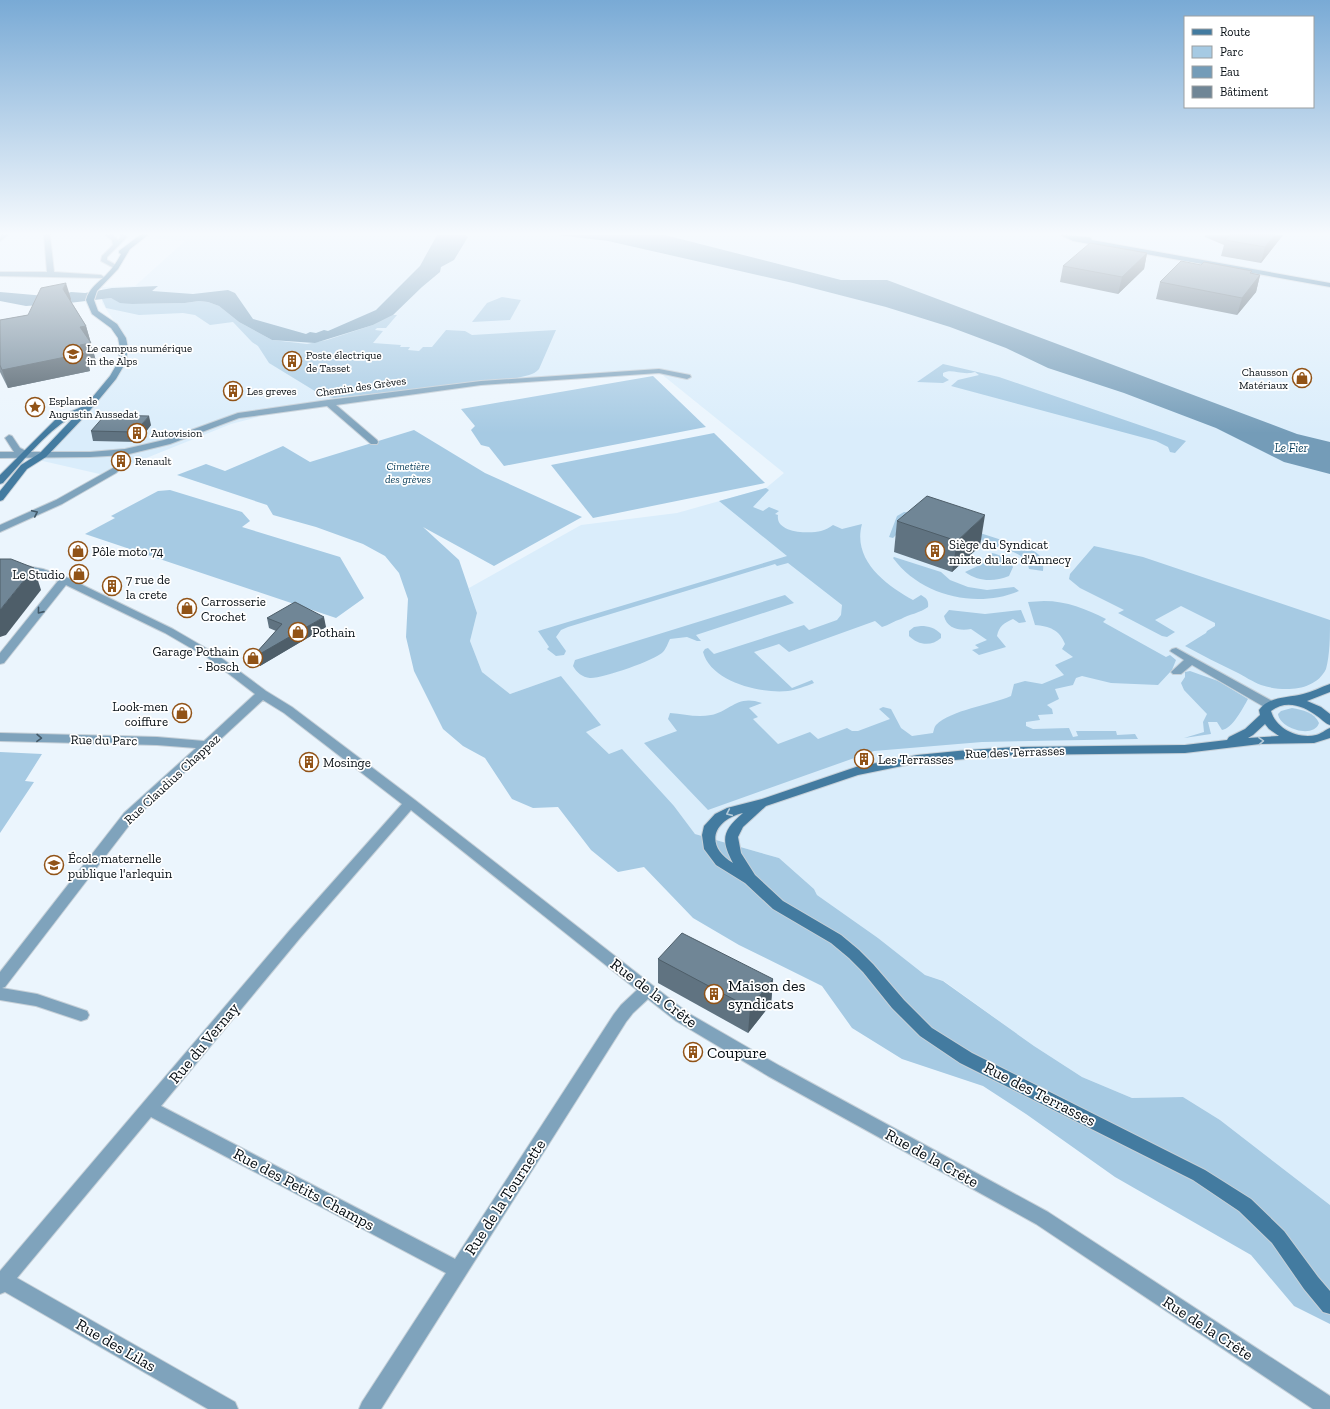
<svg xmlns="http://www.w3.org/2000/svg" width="1330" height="1409" font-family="'Zilla Slab',serif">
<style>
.built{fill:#daedfb}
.green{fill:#a6cae3}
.water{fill:#749cb8}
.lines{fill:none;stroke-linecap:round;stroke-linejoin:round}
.street-casing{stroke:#c6d0d8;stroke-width:2}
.secondary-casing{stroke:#c6d0d8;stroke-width:2}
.street{fill:#7fa3bc;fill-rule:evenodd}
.secondary{fill:#437ba0;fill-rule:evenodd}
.wall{fill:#607381}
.shaded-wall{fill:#4e5e69}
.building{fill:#708696;stroke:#4e5e69}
.oneway{stroke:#425868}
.oneway2{stroke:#b4cad9}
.labels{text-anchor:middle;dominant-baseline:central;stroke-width:3.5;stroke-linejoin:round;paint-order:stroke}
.far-poi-label{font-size:11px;fill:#060e14;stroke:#fff;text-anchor:start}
.far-street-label{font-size:11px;fill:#060e14;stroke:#fff}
.far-park-label{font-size:11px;font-style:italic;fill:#093e5b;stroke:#fff}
.far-water-label{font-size:12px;font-style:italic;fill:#083d5a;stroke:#fff}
.poi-label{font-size:13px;fill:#060e14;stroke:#fff;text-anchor:start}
.street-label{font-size:13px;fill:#060e14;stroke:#fff}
.near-poi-label{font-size:16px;fill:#060e14;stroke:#fff;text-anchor:start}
.near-street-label{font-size:16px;fill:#060e14;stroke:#fff}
</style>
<rect width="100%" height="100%" fill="#ebf5fd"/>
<path class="built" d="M159 235H1330V1205L1220 1120 1183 1097 1132 1098 1082 1077 1034 1046 944 981 925 975 878 938 817 895 814 889 779 858 695 834 674 806 609 754 585 731 600 725 561 676 510 694 482 672 470 641 477 613 469 588 581 525 677 513 766 488 784 473 660 373 595 372 471 384 256 414 258 417 231 424 104 475 34 459 88 410 123 368 129 354 127 340 102 303V289L101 287 135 286 185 241 155 238Z"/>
<g class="green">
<path d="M502 297 521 300 510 320 472 322 487 303Z"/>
<path d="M111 298 132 304 185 303 199 301 208 302 219 306 239 322 272 340 307 344 327 340 373 325 393 315H397L386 328H377L375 330 383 331 373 343 401 345 400 347H410L408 350 419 351 423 347H432L446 330 465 331 472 335 556 330 539 369C534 375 525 376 517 378L334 398 323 396 269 363 258 346 252 342 233 322 210 325 195 315 183 313 139 315 106 308 102 299Z"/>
<path d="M943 364 999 377 1186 441 1175 453 1170 452 1168 447 1156 441 951 386 958 380 979 375 975 372C962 376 952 368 943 373V376L949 380 943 383 917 382Z"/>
<path d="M653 376 706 427 504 466 489 447 481 445 471 430 475 426 461 409Z"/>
<path d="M414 430 485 473 582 517 494 566 423 527 459 560 477 613 470 641 482 672 510 694 561 676 601 725 586 732 609 754 622 749 674 806 695 834 779 858 814 889 817 895 878 938 925 975 943 981 1034 1046 1082 1077 1132 1098 1183 1097 1220 1120 1330 1205V1324L1294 1306 1251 1255 1115 1177 1026 1114 983 1086 902 1059 852 1028 822 986 739 945 693 918 644 867 618 872 591 850 558 807 533 808 512 799 485 758 463 746 443 729 414 671 406 637 408 599 399 573 385 556 363 544 316 527 273 515 267 505 177 475 206 464 225 471 283 446 310 462Z"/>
<path d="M714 433 765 483 593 518 551 465Z"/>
<path d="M766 488 769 490 753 507 763 511 769 507 779 511 775 514 778 515C775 533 809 534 821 531 825 530 829 528 833 525L842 529 862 524C852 560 886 585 913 600L921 595C926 598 929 600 928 607 920 613 910 614 901 619 894 621 889 625 882 627L875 621 789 652 779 644 754 652 792 688 812 680 814 683C806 686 796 690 788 691 761 694 711 682 703 652L705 649 708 648 714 654 804 625 809 630 837 620 841 615 842 605 788 563 777 566 775 564 568 627 561 630 556 637 566 651 564 655 556 656 547 649 549 647 538 631 787 556 719 501Z"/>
<path d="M170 490 242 512 250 521 242 527 340 557 364 598 336 618 85 534 115 518 111 516 158 491Z"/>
<path d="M904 512 918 513 1030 549C1041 554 1044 560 1043 571L1029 569C1026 549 997 549 983 543L984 541 957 532 897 534 893 538 889 537 897 516Z"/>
<path d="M1094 546 1143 557 1330 620C1330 635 1330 655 1326 669 1315 692 1282 692 1261 685 1253 682 1244 676 1236 672 1219 664 1202 655 1185 646L1206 633 1207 631 1215 626V623L1181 606 1155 620 1175 632 1167 637 1162 636 1118 613 1124 610 1080 588 1069 579 1070 574Z"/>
<path d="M992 553C1001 555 1009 559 1013 567L1009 576C994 582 979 582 965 572L984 563Z"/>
<path d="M894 557 941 572 950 580 968 587 987 590 1014 587 1019 591C976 609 921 596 893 558Z"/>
<path d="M785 595 794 603 696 635 701 641H697L687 637 670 639C668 643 666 649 663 652 656 660 601 679 590 678 582 677 577 673 573 666L575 660Z"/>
<path d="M1044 601C1067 601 1086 609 1106 619L1103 622 1166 657 1170 655 1176 660 1172 670 1158 685 1111 683 1082 676 1076 678 1073 685 1055 689 1059 699 1047 705 1052 709 1053 714 1038 715 1040 720 1026 722V726L1033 729 1069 728 1073 737 1078 736 1076 731H1116L1117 735 1135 734 1138 739 982 742 874 751 708 810 644 743 677 731 668 719 670 713C684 714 697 718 711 715 731 711 737 694 762 703L749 708 758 717 753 719 778 744 810 732 818 739 847 728 852 731H858L890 719 879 709 883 707 891 709 901 728 912 736 933 733C934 730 934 727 936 725 951 710 990 705 1011 696L1014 684 1025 681 1042 684 1064 675 1055 665 1073 657 1062 649 1065 644C1060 630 1049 626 1035 625L1028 602Z"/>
<path d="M949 610 985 614 1021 610 1026 622 1019 623 1013 619C1004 623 999 626 997 636L1006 647 979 655 972 650 979 648 975 645 987 640 971 629C960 631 947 629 944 616Z"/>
<path d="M921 626C929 626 935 628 941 634V638C931 647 918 645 909 636V631L914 627Z"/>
<path d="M1190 671 1218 681 1248 699C1243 708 1232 729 1222 730L1217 722H1208L1211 734 1184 738 1204 732 1203 722 1207 714 1184 690 1181 683 1185 677V672Z"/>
<path d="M1292 708C1303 710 1314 712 1319 723 1314 739 1280 729 1278 714L1281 711Z"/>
<path d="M0 752 42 754 25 781 34 782 0 833Z"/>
</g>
<g class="water">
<path d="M437 235H466L468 237 454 260 441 267 440 272 422 287 393 315 373 325 315 343 272 340 239 322 219 306 208 302 199 301 185 303 132 304 120 303 111 298 69 303 26 306 0 301V292L57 297 71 292 85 293 112 288 158 286 152 291 193 294 228 290 235 293 253 319 306 334 310 332 316 333 324 330 328 331 376 310 420 266Z"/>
<path d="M557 235H665L841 280H887L1297 434 1330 442V474L1284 462 1216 428 1124 393 1048 368 1006 348 950 327 886 307 793 283 608 241Z"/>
</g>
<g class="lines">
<defs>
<g id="street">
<path d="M8 235 0 241 1 235Z"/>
<path d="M44 235H50L54 272 101 275 104 277 103 278 0 276V272H47Z"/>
<path d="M105 235H113L118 240 121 237 120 235H126L127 237 107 257V260L118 266V268H114L101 261 102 256 113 245 112 240Z"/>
<path d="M659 369 690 375 691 377 687 379 659 373 481 385 336 405 377 440 378 442 377 444H371L327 406 239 418 170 444 125 455 90 457 0 458V452H14L5 438 9 435 12 436 20 448 28 452H90L125 449 164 440 238 413 328 400 481 381Z"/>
<path d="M113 468 116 469 118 471 116 473 62 504 0 532V525L56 500Z"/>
<path d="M0 561 43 569 68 578 173 629 216 654 266 691 292 707 415 800 688 1013 780 1066 1048 1212 1330 1396V1409H1313L1036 1224 768 1076 676 1021 648 999 633 1013 626 1022 381 1409H359L362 1402 446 1273 151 1117 17 1278 235 1402 238 1409H208L5 1292 0 1294V1271L290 930 402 804 284 713 263 700 134 819 5 987 2 988 37 994 87 1011 89 1015 87 1019 81 1021 36 1006 0 1000V972L124 813 196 748 157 745 0 741V733L157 737 204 741 255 694 208 658 165 633 66 585 4 663 0 664V653L58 581 37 574 0 567ZM411 810 637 990 621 1005 614 1014 455 1259 161 1106 300 938Z"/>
<path d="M1176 648 1274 702 1276 705 1274 708H1266L1192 665 1181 674H1173L1171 672 1184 660 1170 651 1172 649Z"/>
</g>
<g id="secondary">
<path d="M140 235H148L130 249 118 269 97 291 94 300 98 311 117 324 126 338 128 348 126 362 116 379 86 415 46 457 27 469 3 500 0 501V491L21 465 40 453 77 414C49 428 24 460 3 483L0 484V475L58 417 86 405 110 376 118 362 120 348 118 338 111 328 92 314 86 300C89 288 98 283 106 275 112 269 117 262 121 254L119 253V251Z"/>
<path d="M1060 235 1089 237 1091 238 1092 240 1330 283V287L1073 241Z"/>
<path d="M1330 684V692L1307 701 1321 707 1330 714V725C1324 723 1322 719 1317 716 1304 706 1286 699 1271 711 1276 729 1298 739 1316 735 1321 734 1325 730 1330 728V738L1314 743 1260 744 1185 753 1016 755 917 763 858 775 766 806 743 827 738 837 741 853 755 875 783 901 841 935 859 950 873 964 904 1000 932 1028 972 1053 1205 1170 1251 1199 1284 1231 1318 1277 1330 1291V1314L1323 1312 1304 1289 1272 1243 1239 1211 1193 1180 960 1063 920 1036 892 1008 863 972 849 958 831 943 773 909 745 883 716 865 704 849 702 835 704 826 715 814 727 808 762 799 856 767 917 755 968 750 1016 747 1185 745 1227 740 1229 737 1245 729 1260 715 1259 710C1269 696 1288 698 1303 694 1312 692 1321 687 1330 684ZM1265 724 1269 729 1279 736 1248 738 1253 735ZM743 813C723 830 720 839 733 863 704 846 713 820 743 813Z"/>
</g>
</defs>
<use href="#street" class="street-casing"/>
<use href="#secondary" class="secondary-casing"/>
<use href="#street" class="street"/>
<use href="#secondary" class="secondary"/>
</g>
<g class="wall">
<path d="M1205 235H1283L1261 263 1221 256 1224 245 1205 237Z"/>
<path d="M1147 253 1144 269 1118 294 1060 282 1063 266Z"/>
<path d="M1201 265 1252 271 1251 273 1260 275 1256 292 1237 315 1156 299 1160 282Z"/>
<path d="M71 299 70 300 86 326 96 361 88 363 90 371 8 388 0 372V320L28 315Z"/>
<path d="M151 425 138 442 93 441 91 431Z"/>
<path d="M897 521 980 546 952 572 894 552Z"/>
<path d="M267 618 326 627 260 666 258 663 256 653 276 631 269 628Z"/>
<path d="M658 959 773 979 771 1004 748 1033 658 983Z"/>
</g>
<g class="shaded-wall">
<path d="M1275 235H1283L1261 263 1265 247Z"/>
<path d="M1147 253 1144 269 1118 294 1122 277Z"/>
<path d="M1260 275 1256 292 1237 315 1242 298Z"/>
<path d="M66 283 71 299 68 305 63 289Z"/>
<path d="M86 326 96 361 88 363 90 371 8 388 2 370 80 345V327Z"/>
<path d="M149 416 151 425 138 442 135 432Z"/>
<path d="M985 515 980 546 952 572 957 541Z"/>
<path d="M34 568 41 590 6 635 0 637V610Z"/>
<path d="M324 617 326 627 260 666 258 655Z"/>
<path d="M773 979 771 1004 748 1033 750 1008Z"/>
</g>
<g class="building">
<path d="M1230 235H1275L1265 247 1225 240Z"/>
<path d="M1090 243 1147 253 1122 277 1063 266Z"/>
<path d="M1181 261 1201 265 1204 262 1252 271 1250 273 1260 275 1242 298 1160 282Z"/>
<path d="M66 283 63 289 86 326 80 327 91 343 80 345 85 353 2 370 0 365V320L28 315 41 288Z"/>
<path d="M105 415 149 416 135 432 91 431Z"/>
<path d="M927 496 985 515 957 541 897 521Z"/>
<path d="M0 559H11L34 568 0 610Z"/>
<path d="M295 602 324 617 258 655 256 653 282 624 267 618Z"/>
<path d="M682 933 773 979 750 1008 658 959Z"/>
</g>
<defs><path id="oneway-chevron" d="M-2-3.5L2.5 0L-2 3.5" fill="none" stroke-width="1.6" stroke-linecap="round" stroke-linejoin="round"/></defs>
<g class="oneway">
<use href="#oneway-chevron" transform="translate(35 513) rotate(-25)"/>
<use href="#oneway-chevron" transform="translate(40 611) rotate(129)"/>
<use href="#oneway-chevron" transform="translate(39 738) rotate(1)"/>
</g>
<g class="oneway2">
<use href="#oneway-chevron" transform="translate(1261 741) rotate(-3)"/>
<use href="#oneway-chevron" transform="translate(729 813) rotate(156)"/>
</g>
<linearGradient id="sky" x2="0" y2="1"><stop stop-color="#79aad5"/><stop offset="0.54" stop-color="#f6fafe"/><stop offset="1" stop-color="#f6fafe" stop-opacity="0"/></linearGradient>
<rect width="1330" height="433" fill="url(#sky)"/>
<defs>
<symbol id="university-ring" viewBox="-11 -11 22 22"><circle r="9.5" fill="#fff" stroke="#915317" stroke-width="1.5"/><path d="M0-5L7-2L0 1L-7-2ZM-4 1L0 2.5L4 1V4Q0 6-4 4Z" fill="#915317"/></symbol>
<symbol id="building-ring" viewBox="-11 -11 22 22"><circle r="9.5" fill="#fff" stroke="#915317" stroke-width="1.5"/><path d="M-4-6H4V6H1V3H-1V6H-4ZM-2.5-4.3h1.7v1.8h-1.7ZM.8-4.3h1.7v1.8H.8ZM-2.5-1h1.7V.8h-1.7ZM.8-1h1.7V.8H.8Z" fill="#915317"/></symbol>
<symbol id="shop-ring" viewBox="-11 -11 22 22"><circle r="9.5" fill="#fff" stroke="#915317" stroke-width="1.5"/><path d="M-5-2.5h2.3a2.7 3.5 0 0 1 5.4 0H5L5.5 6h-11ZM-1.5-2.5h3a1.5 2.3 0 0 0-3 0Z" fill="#915317"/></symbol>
<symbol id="sight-ring" viewBox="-11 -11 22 22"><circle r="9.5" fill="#fff" stroke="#915317" stroke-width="1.5"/><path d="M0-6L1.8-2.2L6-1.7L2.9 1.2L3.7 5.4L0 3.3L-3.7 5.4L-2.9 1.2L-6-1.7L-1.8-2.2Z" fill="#915317"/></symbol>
<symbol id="school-ring" viewBox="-11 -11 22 22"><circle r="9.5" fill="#fff" stroke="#915317" stroke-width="1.5"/><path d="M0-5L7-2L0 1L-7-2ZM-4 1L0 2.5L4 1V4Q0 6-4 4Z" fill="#915317"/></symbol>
</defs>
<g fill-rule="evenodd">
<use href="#university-ring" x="62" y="343" width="22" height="22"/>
<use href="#building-ring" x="281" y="350" width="22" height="22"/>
<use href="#shop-ring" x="1291" y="367" width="22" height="22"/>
<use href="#building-ring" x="222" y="380" width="22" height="22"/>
<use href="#sight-ring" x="24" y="396" width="22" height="22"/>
<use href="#building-ring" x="126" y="422" width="22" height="22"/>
<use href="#building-ring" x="110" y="450" width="22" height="22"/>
<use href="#shop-ring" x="67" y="540" width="22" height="22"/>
<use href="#building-ring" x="924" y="540" width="22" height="22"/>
<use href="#shop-ring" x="68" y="563" width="22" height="22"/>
<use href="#building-ring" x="101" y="575" width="22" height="22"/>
<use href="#shop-ring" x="176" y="597" width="22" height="22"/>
<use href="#shop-ring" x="287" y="621" width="22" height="22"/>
<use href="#shop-ring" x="242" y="647" width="22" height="22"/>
<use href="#shop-ring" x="171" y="702" width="22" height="22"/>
<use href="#building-ring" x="853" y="748" width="22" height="22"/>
<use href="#building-ring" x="298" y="751" width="22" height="22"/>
<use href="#school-ring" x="43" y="854" width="22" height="22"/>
<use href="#building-ring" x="703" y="983" width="22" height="22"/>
<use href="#building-ring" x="682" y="1041" width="22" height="22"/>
</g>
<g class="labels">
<g class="far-poi-label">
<text x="87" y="348">Le campus numérique<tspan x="87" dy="13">in the Alps</tspan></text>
<text x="306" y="355">Poste électrique<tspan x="306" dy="13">de Tasset</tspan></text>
<text x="1288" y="372" text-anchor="end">Chausson<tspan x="1288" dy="13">Matériaux</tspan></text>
<text x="247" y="391">Les greves</text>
<text x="49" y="401">Esplanade<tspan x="49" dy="13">Augustin Aussedat</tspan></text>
<text x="151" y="433">Autovision</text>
<text x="135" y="461">Renault</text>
</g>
<g class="far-street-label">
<text transform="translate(361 387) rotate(-8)">Chemin des Grèves</text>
</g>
<g class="far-park-label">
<text x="408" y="466">Cimetière<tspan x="408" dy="13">des grèves</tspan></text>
</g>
<g class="far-water-label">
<text x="1291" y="448">Le Fier</text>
</g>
<g class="poi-label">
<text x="949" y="544">Siège du Syndicat<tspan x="949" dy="15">mixte du lac d'Annecy</tspan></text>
<text x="92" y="551">Pôle moto 74</text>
<text x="65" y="574" text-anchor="end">Le Studio</text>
<text x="126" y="579">7 rue de<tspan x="126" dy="15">la crete</tspan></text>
<text x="201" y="601">Carrosserie<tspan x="201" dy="15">Crochet</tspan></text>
<text x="312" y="632">Pothain</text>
<text x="239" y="651" text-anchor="end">Garage Pothain<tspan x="239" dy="15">- Bosch</tspan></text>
<text x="168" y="706" text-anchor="end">Look-men<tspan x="168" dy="15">coiffure</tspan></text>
<text x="878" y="759">Les Terrasses</text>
<text x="323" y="762">Mosinge</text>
<text x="68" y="858">École maternelle<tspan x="68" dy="15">publique l'arlequin</tspan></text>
</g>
<g class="street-label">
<text transform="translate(104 740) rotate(1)">Rue du Parc</text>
<text transform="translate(1015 752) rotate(-2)">Rue des Terrasses</text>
<text transform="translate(172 779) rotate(-43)">Rue Claudius Chappaz</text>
</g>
<g class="near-poi-label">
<text x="728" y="985">Maison des<tspan x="728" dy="18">syndicats</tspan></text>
<text x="707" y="1052">Coupure</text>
</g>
<g class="near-street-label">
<text transform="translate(654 993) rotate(37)">Rue de la Crête</text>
<text transform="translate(204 1043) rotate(-50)">Rue du Vernay</text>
<text transform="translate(1040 1094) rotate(27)">Rue des Terrasses</text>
<text transform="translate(932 1158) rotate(29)">Rue de la Crête</text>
<text transform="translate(304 1189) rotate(28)">Rue des Petits Champs</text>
<text transform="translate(505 1197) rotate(-57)">Rue de la Tournette</text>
<text transform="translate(1208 1328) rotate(33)">Rue de la Crête</text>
<text transform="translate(116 1345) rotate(30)">Rue des Lilas</text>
</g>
</g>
<rect x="1184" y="16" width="130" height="92" fill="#ffffff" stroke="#9b9fa1"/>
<rect x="1192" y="29" width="20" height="6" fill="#437ba0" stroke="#9b9fa1"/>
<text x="1220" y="36" font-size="12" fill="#060e14">Route</text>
<rect x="1192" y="46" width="20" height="12" fill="#a6cae3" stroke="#9b9fa1"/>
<text x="1220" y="56" font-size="12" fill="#060e14">Parc</text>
<rect x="1192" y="66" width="20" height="12" fill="#749cb8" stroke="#9b9fa1"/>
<text x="1220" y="76" font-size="12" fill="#060e14">Eau</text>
<rect x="1192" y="86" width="20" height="12" fill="#708696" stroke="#9b9fa1"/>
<text x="1220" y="96" font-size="12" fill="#060e14">Bâtiment</text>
</svg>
